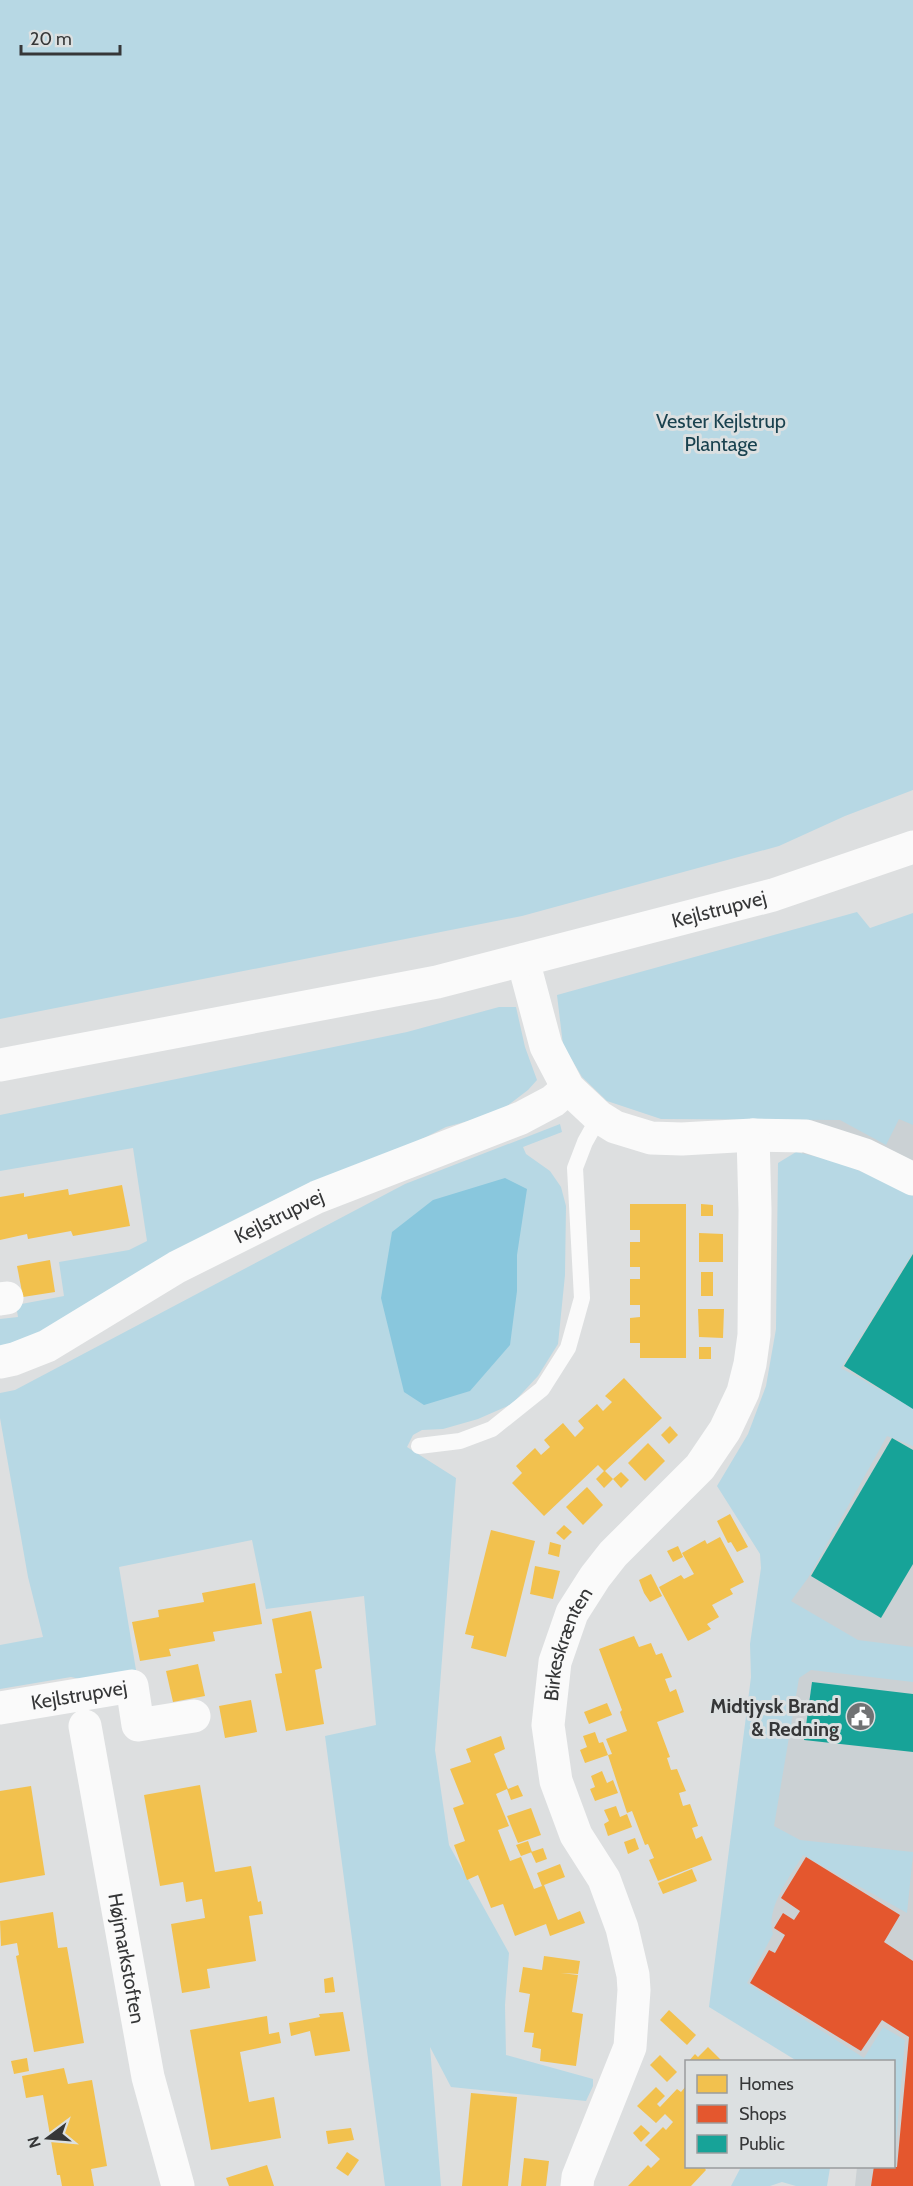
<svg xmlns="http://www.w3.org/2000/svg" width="913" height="2186" font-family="Cabin,sans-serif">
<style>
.built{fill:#cbd1d4}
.green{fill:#b7d8e4}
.water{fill:#89c7dd}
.homes{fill:#f2c14e}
.shops{fill:#e4572e}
.public{fill:#17a398}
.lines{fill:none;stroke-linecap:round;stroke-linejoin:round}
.lane{stroke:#fafafa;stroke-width:16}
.street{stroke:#fafafa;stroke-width:33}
.secondary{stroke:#fafafa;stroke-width:33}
.labels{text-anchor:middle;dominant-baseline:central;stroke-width:6;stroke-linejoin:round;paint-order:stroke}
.park-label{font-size:20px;fill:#1a424f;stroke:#dce0e1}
.street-label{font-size:20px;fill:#363738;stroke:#dce0e1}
.poi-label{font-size:20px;font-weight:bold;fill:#363738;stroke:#dce0e1;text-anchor:end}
</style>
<rect width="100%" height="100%" fill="#dddfe0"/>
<path class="built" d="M913 1097V2186H855L857 2167 894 2166V2062L800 2061 716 2010 811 1353 800 1104Z"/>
<g class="green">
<path d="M0 0H913V790L845 816 779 846 522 916 0 1019Z"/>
<path d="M857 912 870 928 913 913V1125L899 1119 886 1145 840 1120 661 1119 607 1101 582 1077 563 1045 557 995Z"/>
<path d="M499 1007H516L525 1047 537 1080 528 1090 498 1113 446 1127 100 1300 0 1354V1319L18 1317 16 1305 64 1296 59 1262 129 1250 147 1241 133 1148 0 1171V1115L407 1032Z"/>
<path d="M560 1124 562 1132 523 1147 526 1154 550 1171 561 1187 566 1206 565 1275 558 1344 538 1376 512 1404 478 1419 443 1429 422 1430 413 1435 407 1447 456 1478 435 1750 449 1845 509 1953 505 2005 506 2055 593 2079V2086L586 2101 451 2087 430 2047 441 2186H385L325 1736 376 1725 364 1596 266 1609 252 1540 119 1567 136 1670 80 1679 71 1677 0 1689V1645L43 1637 28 1577 0 1418V1393L15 1390 405 1184Z"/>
<path d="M796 1152 836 1161 884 1181 913 1196V1252L841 1368 913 1408V1446L887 1436 808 1578 791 1601 858 1640 913 1647V1682L811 1670 799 1678 774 1826 800 1840 913 1852V1854L907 1913 803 1855C790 1877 765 1908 773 1934L747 1983 864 2058 883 2027 905 2040 894 2164V2062L797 2061 709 2007 751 1677 750 1644 761 1568 760 1554 717 1486 748 1434 766 1386 776 1329 778 1163Z"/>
<path d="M741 2167 830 2166V2168L827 2186H796L782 2182 770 2186H731Z"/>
</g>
<path class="water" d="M505 1178 527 1189 517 1255V1291L510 1345 470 1391 424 1405 404 1392 381 1298 392 1232 433 1200Z"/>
<g class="homes">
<path d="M122 1185 130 1226 73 1236 71 1231 28 1239 27 1234 0 1240V1197L24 1193V1197L68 1189 69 1195Z"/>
<path d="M630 1204H686V1358H640V1343H630V1318L640 1317V1305H630V1279H640V1267H630V1242H640V1230H630Z"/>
<path d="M701 1204 713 1205V1216H701Z"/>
<path d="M699 1233 723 1234V1262H699Z"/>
<path d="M50 1260 55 1292 23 1297 17 1266Z"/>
<rect x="701" y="1272" width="12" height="24"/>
<path d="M698 1309H724L723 1338 699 1337Z"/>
<rect x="699" y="1347" width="12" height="12"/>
<path d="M624 1378 662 1418 605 1471 613 1479 604 1488 596 1479 604 1471 598 1465 544 1516 512 1483 522 1473 516 1466 535 1448 541 1455 550 1447 544 1440 563 1423 575 1437 584 1428 578 1421 597 1404 603 1411 612 1402 605 1396Z"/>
<path d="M670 1426 678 1435 669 1444 661 1435Z"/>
<path d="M648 1443 665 1461 645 1481 628 1463Z"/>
<path d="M621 1472 629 1480 621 1488 613 1479Z"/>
<path d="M587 1487 603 1505 583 1525 566 1507Z"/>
<path d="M730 1514 748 1547 737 1552 731 1542 728 1543 717 1521Z"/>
<path d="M564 1525 572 1532 564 1540 556 1533Z"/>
<path d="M491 1530 535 1541 506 1657 471 1648 474 1636 465 1634Z"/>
<path d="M720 1537 744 1582 730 1589 733 1594 712 1605 719 1617 707 1624 711 1629 688 1641 659 1587 681 1575 684 1579 694 1574 682 1553 705 1540 707 1544Z"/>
<path d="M550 1542 561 1545 559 1557 548 1554Z"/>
<path d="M678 1546 683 1557 673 1562 667 1551Z"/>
<path d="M535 1566 560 1571 553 1599 530 1594Z"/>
<path d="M651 1574 662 1596 650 1602 644 1593 639 1580Z"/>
<path d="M255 1583 262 1624 213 1632 215 1641 169 1649 171 1656 140 1661 132 1622 159 1617 158 1610 204 1602 202 1593Z"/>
<path d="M311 1611 322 1668 315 1670 324 1724 286 1731 275 1674 282 1673 272 1619Z"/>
<path d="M634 1636 639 1647 651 1643 656 1655 662 1653 672 1677 665 1679 670 1692 676 1689 684 1712 657 1722 670 1757 667 1758 671 1770 677 1769 686 1791 679 1793 683 1806 690 1804 698 1826 692 1828 696 1839 702 1836 712 1860 658 1881 649 1860 654 1858 648 1844 645 1845 632 1811 627 1813 608 1755 612 1754 606 1739 627 1731 620 1712 622 1710 599 1649Z"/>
<path d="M198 1664 205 1696 173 1702 166 1671Z"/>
<path d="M251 1700 257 1732 225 1738 219 1706Z"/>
<path d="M607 1703 612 1715 589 1724 584 1712Z"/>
<path d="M595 1732 599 1743 603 1742 608 1755 585 1763 580 1750 587 1747 583 1736Z"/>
<path d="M501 1736 505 1749 494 1754 508 1789 518 1785 523 1796 511 1800 507 1789 496 1794 509 1826 498 1830 510 1861 521 1857 534 1889 542 1886 537 1873 560 1864 565 1877 544 1885 558 1920 580 1911 585 1923 550 1936 546 1924 515 1936 503 1904 491 1908 478 1875 467 1880 454 1845 465 1841 453 1808 464 1804 450 1769 471 1762 466 1749Z"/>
<path d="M602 1771 607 1783 613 1780 618 1793 595 1801 590 1789 595 1787 591 1776Z"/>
<path d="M200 1785 215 1872 251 1866 258 1902 261 1901 263 1914 249 1916 256 1961 207 1969 210 1988 182 1993 171 1924 205 1918 202 1899 186 1902 183 1882 160 1886 144 1795Z"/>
<path d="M31 1786 45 1875 0 1883V1791Z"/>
<path d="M616 1806 620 1817 627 1814 632 1827 608 1836 604 1824 609 1821 604 1810Z"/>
<path d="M531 1808 541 1835 518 1843 507 1816Z"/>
<path d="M635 1838 639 1849 628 1854 624 1842Z"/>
<path d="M528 1841 532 1852 521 1856 516 1845Z"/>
<path d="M543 1848 547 1859 536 1863 531 1852Z"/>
<path d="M692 1869 697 1881 663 1894 658 1883Z"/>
<path d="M53 1912 58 1948 67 1947 84 2043 34 2052 16 1956 19 1955 17 1943 1 1946 0 1921Z"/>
<path d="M544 1956 580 1961 578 1974 561 1973 578 1975 572 2012 583 2014 576 2066 540 2061 541 2049 532 2047 534 2033 524 2032 530 1994 519 1992 523 1967 542 1970Z"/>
<path d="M333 1977 335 1992 325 1993 324 1979Z"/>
<path d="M669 2010 696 2035 687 2045 660 2020Z"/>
<path d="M343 2012 350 2051 315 2056 310 2031 291 2036 289 2023 320 2017 319 2014Z"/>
<path d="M267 2016 269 2034 279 2032 281 2043 240 2052 249 2102 274 2097 281 2138 211 2150 190 2030Z"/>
<path d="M708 2047 723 2062H688L695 2054 698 2057Z"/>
<path d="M660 2055 677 2072 667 2082 650 2065Z"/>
<path d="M27 2058 29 2071 14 2074 11 2061Z"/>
<path d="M64 2068 68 2084 92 2080 107 2166 91 2169 94 2186H62L60 2175H57L43 2095 26 2098 22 2076Z"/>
<path d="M686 2086V2166H703L706 2170 691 2186H628L648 2165 651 2168 660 2159 645 2145 663 2127 666 2130 673 2122 665 2114 656 2123 637 2106 656 2087 665 2096 657 2104 660 2107 677 2089 681 2092Z"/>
<path d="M471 2093 517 2097 508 2186H462Z"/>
<path d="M641 2125 650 2133 641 2142 633 2133Z"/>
<path d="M351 2128 354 2140 328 2144 326 2131Z"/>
<path d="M347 2152 359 2160 348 2176 336 2168Z"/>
<path d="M524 2158 549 2161 546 2186H521Z"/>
<path d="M267 2165 274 2186H229L226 2178Z"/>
</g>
<path class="shops" d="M806 1857 900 1915 884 1942 913 1961V2186H871L874 2166 897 2167 909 2037 882 2020 861 2051 750 1983 769 1950 775 1953 785 1935 774 1928 783 1913 794 1920 800 1911 781 1898Z"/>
<g class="public">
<path d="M913 1254V1409L844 1366Z"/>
<path d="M892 1438 913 1450V1564L881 1618 811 1576Z"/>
<path d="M812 1682 913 1694V1752L804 1740Z"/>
</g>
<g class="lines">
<path class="lane" d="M419 1446 460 1441 492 1429 542 1389 568 1348 582 1298 575 1168 585 1142 599 1117"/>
<g class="street">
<path d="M523 960 546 1046 568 1088 599 1117 615 1127 651 1138 682 1139 753 1135 806 1136 865 1155 913 1179"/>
<path d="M0 1299 7 1298"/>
<path id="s1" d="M0 1362 14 1359 47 1346 177 1267 317 1197 521 1118 553 1101 568 1088"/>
<path id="s2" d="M0 1708 132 1686 138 1725 194 1716"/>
<path id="s3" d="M85 1726 148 2077 178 2186"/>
<path id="s4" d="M577 2186 578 2177 630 2047 634 1990 633 1975 622 1928 604 1879 576 1835 556 1781 548 1725 555 1662 572 1613 595 1577 613 1554 700 1467 725 1430 743 1392 750 1364 754 1335 755 1210 753 1135"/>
</g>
<path class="secondary" id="s5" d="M0 1065 437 982 773 895 913 847"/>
</g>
<defs>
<symbol id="civic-disc" viewBox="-11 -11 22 22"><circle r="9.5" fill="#707273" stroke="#dce0e1"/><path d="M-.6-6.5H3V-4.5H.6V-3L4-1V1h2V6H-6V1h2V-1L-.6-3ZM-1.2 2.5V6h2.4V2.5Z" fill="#fff"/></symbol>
</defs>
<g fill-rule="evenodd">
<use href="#civic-disc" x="844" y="1700" width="33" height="33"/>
</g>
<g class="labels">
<g class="park-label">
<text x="721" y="421">Vester Kejlstrup<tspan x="721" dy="23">Plantage</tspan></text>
</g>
<g class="street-label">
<text stroke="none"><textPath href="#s5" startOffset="736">Kejlstrupvej</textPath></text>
<text stroke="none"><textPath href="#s1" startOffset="316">Kejlstrupvej</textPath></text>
<text stroke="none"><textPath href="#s4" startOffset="572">Birkeskrænten</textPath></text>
<text stroke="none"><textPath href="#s2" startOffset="80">Kejlstrupvej</textPath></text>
<text stroke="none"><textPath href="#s3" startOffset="236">Højmarkstoften</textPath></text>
</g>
<g class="poi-label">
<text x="839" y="1706">Midtjysk Brand<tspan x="839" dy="23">&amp; Redning</tspan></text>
</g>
</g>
<rect x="685" y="2060" width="210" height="108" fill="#dce0e1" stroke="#9a9c9d" stroke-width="1.5"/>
<rect x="697" y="2075" width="30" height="18" fill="#f2c14e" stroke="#9a9c9d" stroke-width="1.5"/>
<text x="739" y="2090" font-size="18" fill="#363738">Homes</text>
<rect x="697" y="2105" width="30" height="18" fill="#e4572e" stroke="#9a9c9d" stroke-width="1.5"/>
<text x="739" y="2120" font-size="18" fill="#363738">Shops</text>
<rect x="697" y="2135" width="30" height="18" fill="#17a398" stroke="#9a9c9d" stroke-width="1.5"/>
<text x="739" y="2150" font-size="18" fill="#363738">Public</text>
<g transform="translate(48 2138) rotate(254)" stroke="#dce0e1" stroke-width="4.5" paint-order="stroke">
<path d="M0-4.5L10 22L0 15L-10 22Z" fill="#363738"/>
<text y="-9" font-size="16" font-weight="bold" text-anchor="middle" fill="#363738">N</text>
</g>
<path d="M21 45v9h99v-9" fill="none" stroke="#363738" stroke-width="3"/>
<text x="30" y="45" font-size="18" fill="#363738" stroke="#dce0e1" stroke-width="4.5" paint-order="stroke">20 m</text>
</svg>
